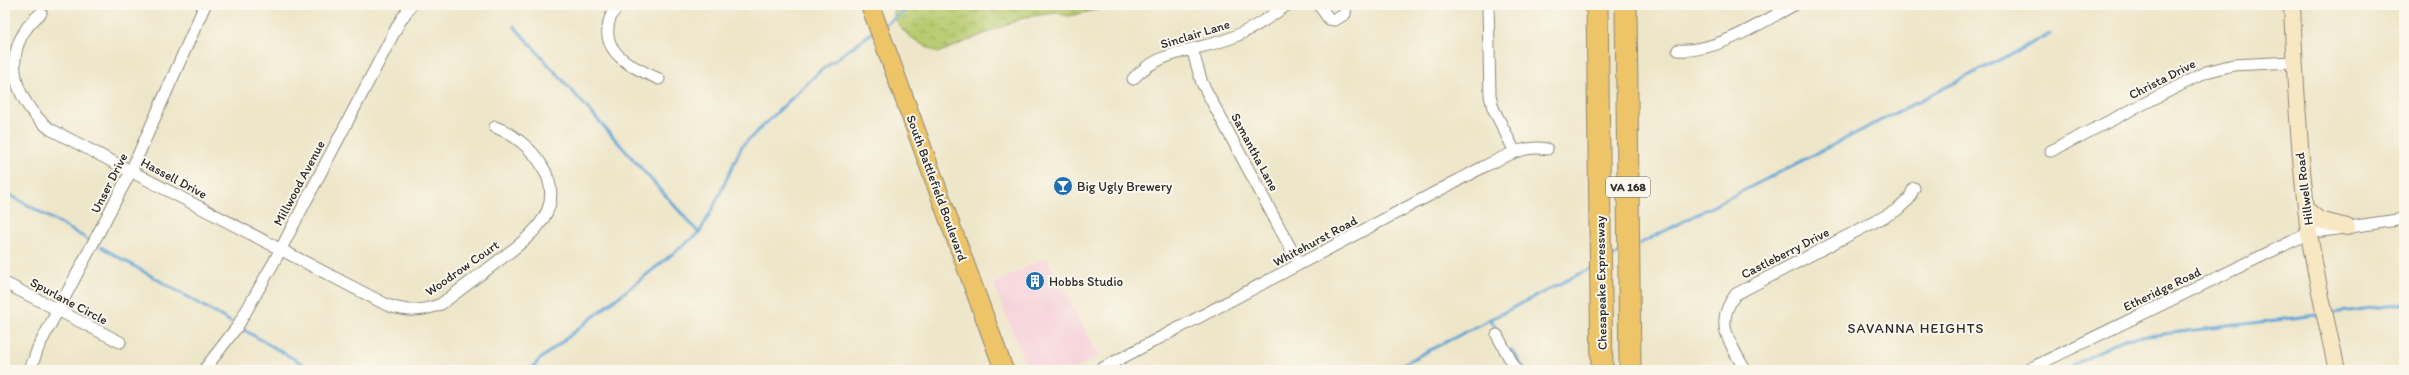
<svg xmlns="http://www.w3.org/2000/svg" width="2409" height="375" font-family="Itim,sans-serif">
<style>
.built{fill:#f6cfd9}
.wetland{fill:url(#wetland-marsh);stroke:#727a4c}
.lines{fill:none;stroke-linecap:round;stroke-linejoin:round}
.stream{stroke:#5fa4d5;stroke-width:3}
.street-casing{stroke:#8c887a;stroke-width:13}
.secondary-casing{stroke:#8c887a;stroke-width:18}
.primary-casing{stroke:#8c887a;stroke-width:20}
.highway-casing{stroke:#8c887a;stroke-width:23}
.street{stroke:#fff;stroke-width:11}
.secondary{stroke:#f8e7c3;stroke-width:16}
.primary{stroke:#eec469;stroke-width:18}
.highway{stroke:#eec469;stroke-width:21}
.labels{text-anchor:middle;dominant-baseline:central;stroke-width:4;stroke-linejoin:round;paint-order:stroke}
.shield{fill:#fbf7ec;stroke:#696865;stroke-width:1}
.shield-label{font-size:12px;font-weight:bold;fill:#2b2b2b}
.street-label{font-size:13px;fill:#2b2b2b;stroke:#fbf7ec}
.poi-label{font-size:13px;fill:#2b2b2b;stroke:#fbf7ec;text-anchor:start}
.neighbourhood-label{font-size:14px;letter-spacing:1px;fill:#2b2b2b;stroke:#fbf7ec}
</style>
<defs>
<pattern id="wetland-marsh" width="20" height="14" patternUnits="userSpaceOnUse"><rect width="20" height="14" fill="#b8ca6e"/><path d="M1 5h8M5 5V1M11 12h8M15 12V8" fill="none" stroke="#9eae5f"/></pattern>
</defs>
<rect width="100%" height="100%" fill="#fbf7ec"/>
<filter id="ink" filterUnits="userSpaceOnUse"><feTurbulence type="fractalNoise" baseFrequency=".025" numOctaves="2"/><feDisplacementMap in="SourceGraphic" scale="8" xChannelSelector="R" yChannelSelector="G"/><feConvolveMatrix kernelMatrix="1 2 1 2 8 2 1 2 1" color-interpolation-filters="sRGB"/></filter>
<filter id="wash" filterUnits="userSpaceOnUse"><feTurbulence type="fractalNoise" baseFrequency=".012" numOctaves="4" result="noise"/><feDisplacementMap in="SourceGraphic" scale="16" xChannelSelector="R" yChannelSelector="G"/><feGaussianBlur stdDeviation="0.9" result="paint"/><feColorMatrix in="noise" values="0 0 0 0 0 0 0 0 0 0 0 0 0 0 0 0 0 1.4 0 .05"/><feComposite in="paint" operator="in"/></filter>
<g filter="url(#wash)">
<rect width="100%" height="100%" fill="#eee6c9"/>
<path class="built" d="M1046 257 1099 356 1073 370H1028L994 284Z"/>
<path class="wetland" d="M892 5H1107L1100 9 1069 16 1056 13 1025 17 938 53C916 41 895 32 892 5Z"/>
<g class="lines">
<g class="stream">
<path d="M884 25 914 5"/>
<path d="M514 26 699 233"/>
<path d="M5 192 87 239"/>
<path d="M1639 244 2050 34"/>
<path d="M101 247 231 322"/>
<path d="M1610 258 1619 254"/>
<path d="M2333 313 2404 304"/>
<path d="M1490 319 1499 332"/>
<path d="M244 330 313 370"/>
<path d="M1511 350 1525 370"/>
<path d="M2073 365 2124 339 2316 315"/>
<path d="M531 370 539 360 699 233 713 208 742 146 819 72 874 31"/>
<path d="M1391 370 1591 268"/>
</g>
</g>
</g>
<g filter="url(#ink)">
<g class="lines">
<defs>
<g id="street">
<path d="M619 5C613 11 609 18 608 27 604 56 638 70 659 79"/>
<path d="M1319 5 1329 19 1335 20 1345 14 1346 5"/>
<path d="M1488 5 1490 95 1493 108 1515 152"/>
<path d="M41 13C0 47 10 98 50 129L387 305C407 312 421 312 441 304 460 290 478 276 497 262 529 237 570 210 541 164 531 148 512 133 495 127"/>
<path d="M1192 49 1202 83 1299 264"/>
<path d="M1678 50C1716 53 1760 23 1794 5"/>
<path d="M1133 79C1159 50 1197 51 1231 38 1251 30 1269 18 1287 5"/>
<path d="M2051 151 2206 72 2233 65 2294 62"/>
<path d="M5 283 120 342"/>
<path d="M1497 335 1516 370"/>
<path d="M30 370 38 348 131 171 205 5"/>
<path d="M204 370 237 327 274 262 399 23 411 5"/>
<path d="M1099 370 1485 166C1505 157 1524 144 1547 149"/>
<path d="M1745 370C1730 342 1713 323 1736 294L1897 210 1909 199 1914 188"/>
<path d="M2027 370 2309 233 2404 219"/>
</g>
<g id="secondary">
<path d="M2292 5C2295 81 2299 157 2309 233 2316 279 2327 324 2337 370"/>
<path d="M2307 210 2319 220 2347 227"/>
</g>
<path id="primary" d="M870 5 1004 370"/>
<g id="highway">
<path d="M1597 5 1602 370"/>
<path d="M1626 5 1630 370"/>
</g>
</defs>
<use href="#street" class="street-casing"/>
<use href="#secondary" class="secondary-casing"/>
<use href="#primary" class="primary-casing"/>
<use href="#highway" class="highway-casing"/>
<use href="#street" class="street"/>
<use href="#secondary" class="secondary"/>
<use href="#primary" class="primary"/>
<use href="#highway" class="highway"/>
</g>
</g>
<defs>
<symbol id="bar-disc" viewBox="-11 -11 22 22"><circle r="9.5" fill="#1f6fb2" stroke="#fbf7ec"/><path d="M-6-5H6L.8 .8V4.5H3.5V6h-7V4.5H-.8V.8Z" fill="#fff"/></symbol>
<symbol id="building-disc" viewBox="-11 -11 22 22"><circle r="9.5" fill="#1f6fb2" stroke="#fbf7ec"/><path d="M-4-6H4V6H1V3H-1V6H-4ZM-2.5-4.3h1.7v1.8h-1.7ZM.8-4.3h1.7v1.8H.8ZM-2.5-1h1.7V.8h-1.7ZM.8-1h1.7V.8H.8Z" fill="#fff"/></symbol>
</defs>
<g fill-rule="evenodd">
<use href="#bar-disc" x="1052" y="175" width="22" height="22"/>
<use href="#building-disc" x="1024" y="270" width="22" height="22"/>
</g>
<g class="labels">
<rect class="shield" x="1606" y="177" width="44" height="20" rx="3"/>
<g class="shield-label">
<text x="1628" y="187">VA 168</text>
</g>
<g class="street-label">
<text transform="translate(1195 34) rotate(-17)">Sinclair Lane</text>
<text transform="translate(2162 79) rotate(-27)">Christa Drive</text>
<text transform="translate(1255 152) rotate(62)">Samantha Lane</text>
<text transform="translate(174 178) rotate(28)">Hassell Drive</text>
<text transform="translate(109 183) rotate(-63)">Unser Drive</text>
<text transform="translate(299 183) rotate(-62)">Millwood Avenue</text>
<text transform="translate(937 188) rotate(70)">South Battlefield Boulevard</text>
<text transform="translate(2304 189) rotate(-97)">Hillwell Road</text>
<text transform="translate(1315 241) rotate(-28)">Whitehurst Road</text>
<text transform="translate(1785 253) rotate(-27)">Castleberry Drive</text>
<text transform="translate(462 268) rotate(-35)">Woodrow Court</text>
<text transform="translate(1601 283) rotate(-91)">Chesapeake Expressway</text>
<text transform="translate(2162 289) rotate(-26)">Etheridge Road</text>
<text transform="translate(69 301) rotate(28)">Spurlane Circle</text>
</g>
<g class="poi-label">
<text x="1077" y="186">Big Ugly Brewery</text>
<text x="1049" y="281">Hobbs Studio</text>
</g>
<g class="neighbourhood-label">
<text x="1916" y="328">SAVANNA HEIGHTS</text>
</g>
</g>
<rect width="2409" height="375" fill="none" stroke="#fbf7ec" stroke-width="20"/>
</svg>
